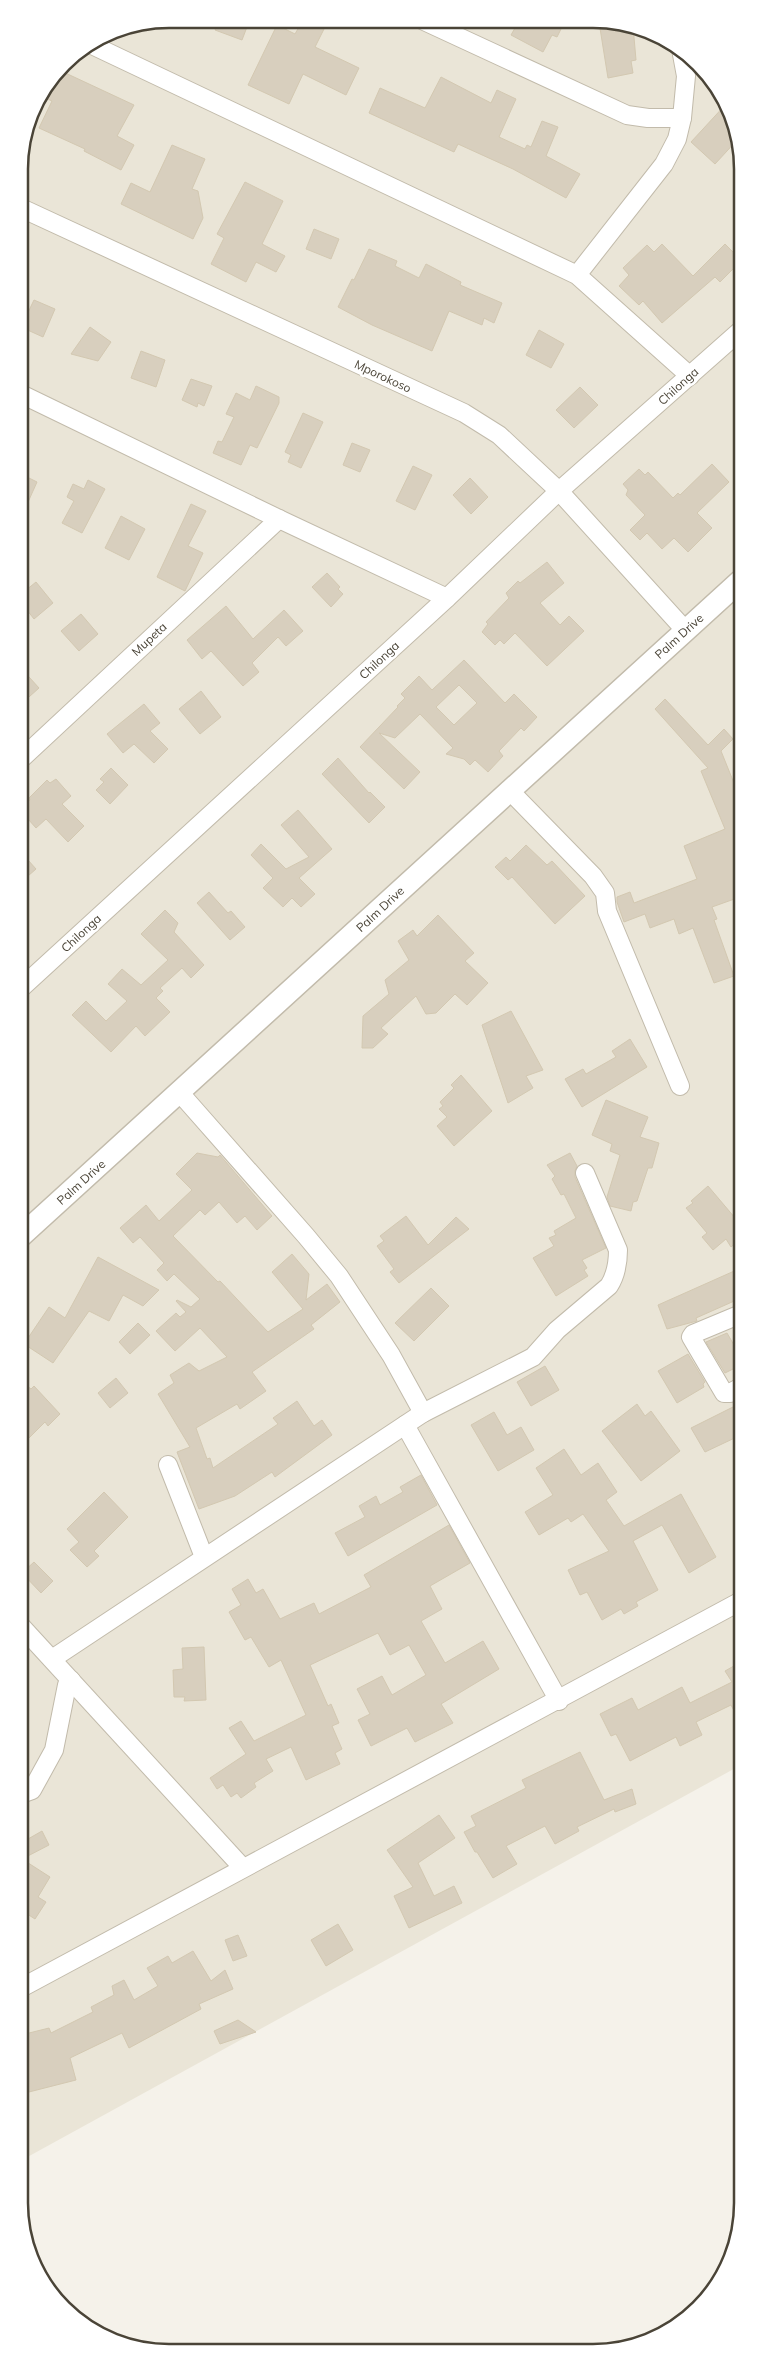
<svg xmlns="http://www.w3.org/2000/svg" width="761" height="2372" font-family="Mulish,sans-serif">
<style>
.residential{fill:#eae5d7}
.building{fill:#d8cfbe;stroke:#d3c8b1;fill-rule:evenodd}
.lines{fill:none;stroke-linecap:round;stroke-linejoin:round}
.minor-casing{stroke:#c2bbab;stroke-width:20}
.tertiary-casing{stroke:#c2bbab;stroke-width:24}
.minor{stroke:#fff;stroke-width:18}
.tertiary{stroke:#fff;stroke-width:21}
.labels{text-anchor:middle;dominant-baseline:central;stroke-width:5;stroke-linejoin:round;paint-order:stroke}
.street-label{font-size:12px;fill:#4a4437;stroke:#fff}
.rim{fill:none;stroke:#4a4437;stroke-width:2.5}
</style>
<rect width="100%" height="100%" fill="#f5f2ea"/>
<path class="residential" d="M169 19 622 22 667 39 699 63 727 102 739 140 741 1765 22 2160 19 159 34 102 70 56 112 30Z"/>
<g class="building">
<path d="M220 19H250L242 40 215 30Z"/>
<path d="M303 20 324 29 315 47 359 68 346 95 303 74 289 104 248 85 277 25 295 34Z"/>
<path d="M519 21H565L557 37 552 35 543 52 511 35Z"/>
<path d="M599 22H622L633 26 636 60 631 61 633 73 608 78Z"/>
<path d="M59 70 134 105 117 136 134 145 121 170 84 151 85 149 39 128 52 101 41 96Z"/>
<path d="M441 77 491 103 497 90 516 99 499 137 525 149 527 145 531 147 542 121 558 127 546 156 580 174 566 198 513 169 458 144 454 152 369 113 380 88 425 108Z"/>
<path d="M727 103 739 138 715 164 691 142Z"/>
<path d="M172 145 205 159 192 189 198 191 203 218 193 239 121 204 131 183 150 192Z"/>
<path d="M245 182 283 201 262 244 285 256 276 272 256 262 246 282 211 264 224 238 217 234Z"/>
<path d="M314 229 339 239 331 259 306 249Z"/>
<path d="M662 244 693 276 725 244 740 259V262L720 282 715 277 662 323 643 301 639 305 619 286 629 275 623 268 647 245 654 252Z"/>
<path d="M369 249 397 261 395 266 419 278 426 264 461 282 460 285 502 303 494 323 484 318 482 325 449 311 432 351 372 325 338 307 352 279 354 280Z"/>
<path d="M34 300 55 309 43 337 21 327Z"/>
<path d="M90 327 111 342 98 361 71 354Z"/>
<path d="M539 330 564 344 551 368 526 355Z"/>
<path d="M141 351 165 360 156 387 131 378Z"/>
<path d="M191 379 212 386 204 406 198 403 197 407 182 400Z"/>
<path d="M256 386 279 397V403L257 448 250 445 241 465 213 453 218 441 222 442 234 417 226 414 236 393 250 400Z"/>
<path d="M580 387 598 405 574 428 556 410Z"/>
<path d="M303 413 323 422 301 468 288 462 291 455 285 452Z"/>
<path d="M352 443 370 450 360 472 343 465Z"/>
<path d="M712 464 729 482 697 513 712 528 688 552 674 538 662 549 647 533 640 540 630 530 645 515 626 495 628 490 623 484 639 469 645 475 648 472 673 498 678 493 680 495Z"/>
<path d="M413 466 432 475 415 510 396 501Z"/>
<path d="M19 473 37 482 20 520 19 486Z"/>
<path d="M470 478 488 497 471 514 453 495Z"/>
<path d="M88 480 105 489 82 533 62 523 74 501 67 497 73 484 84 489Z"/>
<path d="M191 504 206 511 188 546 203 553 185 591 157 577Z"/>
<path d="M121 516 145 529 129 560 105 548Z"/>
<path d="M547 562 564 583 540 603 560 625 569 616 584 631 547 666 515 633 504 644 500 640 495 645 482 632 488 624 486 622 509 598 506 593 518 581 520 583Z"/>
<path d="M327 573 340 587 338 589 343 594 331 607 312 587Z"/>
<path d="M36 582 53 603 34 619 20 601V595Z"/>
<path d="M226 606 253 639 284 610 303 631 286 646 278 637 252 663 259 672 243 686 211 651 202 659 187 640Z"/>
<path d="M81 614 98 634 79 651 61 631Z"/>
<path d="M464 660 505 703 514 694 537 717 524 731 521 728 499 751 503 756 488 772 475 760 470 765 464 759 446 754 453 748 420 714 395 738 379 733 420 772 404 789 360 747 398 707 397 706 405 698 401 694 419 676 432 690ZM459 685 477 703 454 725 436 707Z"/>
<path d="M20 667 39 688 20 705Z"/>
<path d="M201 691 221 717 200 734 179 709Z"/>
<path d="M665 699 708 745 724 729 733 739 721 751 740 798V897L712 907 717 919 714 920 734 976 714 983 693 928 679 934 674 919 650 928 645 914 624 922 617 902V897L630 892 634 903 697 879 684 846 725 829 701 771 708 768 655 709Z"/>
<path d="M144 704 160 723 150 731 168 749 154 763 134 744 123 753 107 734Z"/>
<path d="M338 758 369 793 370 792 385 807 369 823 322 774Z"/>
<path d="M111 768 128 785 110 804 96 790 104 782 100 779Z"/>
<path d="M56 779 71 796 62 804 84 826 68 842 46 819 36 828 20 810 30 800 29 798 47 780 50 783Z"/>
<path d="M298 810 332 849 299 878 315 894 301 907 292 898 283 907 263 888 273 878 251 855 261 844 286 869 309 857 281 825Z"/>
<path d="M526 845 547 865 552 861 585 896 555 924 512 877 508 880 495 867 506 857 510 861Z"/>
<path d="M20 851 36 869 20 883Z"/>
<path d="M209 892 228 913 231 911 245 927 230 940 197 903Z"/>
<path d="M165 910 178 923 174 932 204 965 191 978 182 968 160 988 163 991 156 998 170 1012 145 1036 136 1026 111 1052 72 1015 86 1001 106 1021 127 1001 108 984 122 969 141 985 168 960 141 934Z"/>
<path d="M438 915 474 953 465 961 488 983 467 1005 455 994 436 1013 426 1014 416 996 381 1028 388 1034 373 1048H362L363 1016 389 994 385 980 409 960 398 941 413 930 417 936Z"/>
<path d="M511 1011 543 1070 526 1076 533 1088 508 1103 482 1025Z"/>
<path d="M630 1039 647 1067 582 1107 565 1079 583 1069 586 1074 616 1057 612 1051Z"/>
<path d="M461 1075 492 1111 454 1146 437 1126 447 1117 439 1109 443 1106 440 1102 454 1088 451 1085Z"/>
<path d="M606 1100 648 1117 640 1137 659 1143 652 1168H648L637 1201 633 1202 631 1211 610 1206 607 1197 620 1155 610 1151 612 1144 592 1135Z"/>
<path d="M197 1153 218 1157 220 1155 272 1216 257 1230 245 1216 237 1223 219 1202 205 1215 200 1210 173 1236 218 1282 220 1281 268 1332 303 1309 272 1272 292 1254 309 1274 306 1300 327 1284 340 1302 311 1325 314 1329 252 1372 266 1391 240 1409 237 1404 196 1428 207 1459 210 1458 213 1468 278 1424 273 1418 297 1401 314 1426 322 1420 332 1435 275 1477 272 1472 235 1496 199 1509 177 1452 190 1447 158 1394 174 1383 170 1375 189 1363 199 1371 227 1357 200 1328 175 1351 156 1331 176 1313 180 1317 186 1312 176 1301 177 1300 191 1307 200 1299 174 1274 167 1281 157 1270 164 1263 140 1237 133 1243 120 1228 146 1205 159 1221 192 1190 176 1174Z"/>
<path d="M570 1153 577 1166 575 1171V1177L606 1248 582 1260 587 1268 584 1270 588 1276 556 1296 533 1258 554 1246 549 1238 556 1235 554 1231 576 1218 564 1194 561 1195 552 1179 555 1176 547 1165Z"/>
<path d="M708 1186 741 1225V1239L731 1247 726 1239 713 1250 702 1237 707 1233 686 1208 693 1203 691 1201Z"/>
<path d="M406 1216 428 1245 456 1217 469 1229 399 1283 390 1272 394 1269 377 1246 384 1241 380 1236Z"/>
<path d="M98 1257 159 1290 143 1306 123 1295 109 1321 89 1311 53 1363 24 1344 49 1307 65 1318Z"/>
<path d="M741 1268V1298L696 1318 697 1321 667 1329 658 1305Z"/>
<path d="M431 1288 449 1306 414 1341 395 1323Z"/>
<path d="M138 1323 150 1335 130 1354 119 1342Z"/>
<path d="M727 1333 741 1357V1365L725 1373 706 1342Z"/>
<path d="M688 1354 705 1382 703 1384 704 1387 677 1403 658 1371Z"/>
<path d="M545 1366 559 1390 531 1406 517 1382Z"/>
<path d="M116 1378 128 1393 110 1408 98 1393Z"/>
<path d="M21 1381 31 1389 34 1386 60 1414 48 1426 45 1422 21 1446Z"/>
<path d="M637 1404 645 1416 651 1411 680 1451 641 1481 602 1431Z"/>
<path d="M735 1406 741 1419V1435L705 1452 691 1428Z"/>
<path d="M494 1412 507 1435 521 1427 534 1450 498 1471 471 1425Z"/>
<path d="M564 1449 581 1475 598 1463 617 1492 606 1500 624 1526 681 1494 716 1557 689 1573 662 1525 633 1541 658 1590 636 1602 638 1606 624 1614 621 1609 602 1620 587 1592 580 1595 568 1570 609 1551 583 1514 571 1522 568 1518 539 1535 525 1512 553 1495 536 1468Z"/>
<path d="M421 1475 437 1505 348 1556 335 1533 365 1517 359 1506 376 1496 380 1505 403 1492 400 1487Z"/>
<path d="M104 1492 128 1517 94 1551 99 1556 87 1567 70 1550 79 1542 67 1529Z"/>
<path d="M449 1525 470 1563 430 1586 442 1609 421 1621 445 1663 483 1641 499 1669 441 1704 453 1723 415 1742 407 1728 371 1746 358 1720 370 1714 357 1689 382 1676 392 1695 426 1675 409 1645 390 1655 378 1633 310 1665 328 1706 331 1704 339 1723 332 1726 342 1749 335 1753 340 1764 306 1780 291 1747 266 1759 273 1771 254 1783 256 1787 241 1798 237 1793 231 1797 223 1785 217 1789 210 1778 246 1754 229 1728 241 1721 254 1741 306 1715 281 1660 269 1667 251 1637 245 1640 229 1612 241 1605 232 1589 248 1579 256 1593 263 1589 280 1619 314 1603 319 1614 371 1587 364 1575Z"/>
<path d="M34 1562 53 1581 41 1593 22 1573Z"/>
<path d="M204 1647 206 1700 184 1701 185 1697H174L173 1670 183 1669 182 1648Z"/>
<path d="M741 1662V1724L731 1705 696 1722 702 1735 680 1746 676 1737 630 1761 616 1734 611 1736 600 1714 632 1698 638 1710 682 1687 690 1703 732 1682 725 1671Z"/>
<path d="M580 1752 604 1800 632 1789 636 1804 615 1812 614 1809 577 1827 579 1831 555 1844 545 1826 506 1846 517 1864 493 1878 477 1852H475L464 1832 476 1826 471 1816 526 1788 522 1780Z"/>
<path d="M439 1815 455 1838 418 1863 434 1896 454 1886 462 1903 409 1928 394 1896 413 1887 387 1850Z"/>
<path d="M42 1831 49 1845 22 1859 50 1877 38 1897 46 1902 35 1919 21 1910V1843Z"/>
<path d="M338 1924 353 1950 326 1966 311 1940Z"/>
<path d="M238 1935 247 1956 233 1961 225 1940Z"/>
<path d="M193 1951 211 1981 225 1970 233 1989 199 2004 201 2009 129 2048 122 2033 70 2058 76 2080 25 2093 21 2076V2063L26 2062 21 2035 49 2028 51 2033 93 2012 91 2007 114 1995 112 1986 124 1980 134 2000 158 1986 147 1968 168 1956 172 1963Z"/>
<path d="M238 2020 256 2032 220 2044 214 2031Z"/>
</g>
<g class="lines">
<defs>
<g id="minor">
<path d="M422 20 627 115 648 118H682"/>
<path d="M90 44 577 275 690 376"/>
<path d="M19 207 464 413 499 435 559 491 685 630"/>
<path d="M577 275 664 164 677 139 682 118 686 76 681 49"/>
<path d="M19 393 279 519 447 598"/>
<path d="M20 760 279 519"/>
<path d="M509 790 593 876 605 893 607 911 680 1086"/>
<path d="M20 989 447 598 559 491 740 331"/>
<path d="M180 1093 306 1236 339 1276 391 1355 423 1413"/>
<path d="M741 1314 693 1334 691 1337 724 1393H730L741 1387"/>
<path d="M405 1425 559 1701"/>
<path d="M168 1465 204 1557"/>
<path d="M21 1626 243 1868"/>
<path d="M52 1659 423 1413 533 1357 557 1330 609 1286C616 1275 618 1263 618 1250L585 1173"/>
<path d="M21 1794 32 1790 54 1750 67 1685 71 1680"/>
<path d="M21 1988 741 1601"/>
</g>
<path id="tertiary" d="M20 1237 740 581"/>
</defs>
<use href="#minor" class="minor-casing"/>
<use href="#tertiary" class="tertiary-casing"/>
<use href="#minor" class="minor"/>
<use href="#tertiary" class="tertiary"/>
</g>
<g class="labels">
<g class="street-label">
<text transform="translate(383 376) rotate(25)">Mporokoso</text>
<text transform="translate(678 386) rotate(-42)">Chilonga</text>
<text transform="translate(679 636) rotate(-42)">Palm Drive</text>
<text transform="translate(149 639) rotate(-43)">Mupeta</text>
<text transform="translate(379 660) rotate(-43)">Chilonga</text>
<text transform="translate(380 909) rotate(-43)">Palm Drive</text>
<text transform="translate(81 933) rotate(-43)">Chilonga</text>
<text transform="translate(81 1182) rotate(-42)">Palm Drive</text>
</g>
</g>
<path d="M0 0H761V2372H0ZM169 28H593A141 141 0 0 1 734 169V2203A141 141 0 0 1 593 2344H169A141 141 0 0 1 28 2203V169A141 141 0 0 1 169 28Z" fill="#fff" fill-rule="evenodd"/>
<path class="rim" d="M169 28H593A141 141 0 0 1 734 169V2203A141 141 0 0 1 593 2344H169A141 141 0 0 1 28 2203V169A141 141 0 0 1 169 28Z"/>
</svg>
